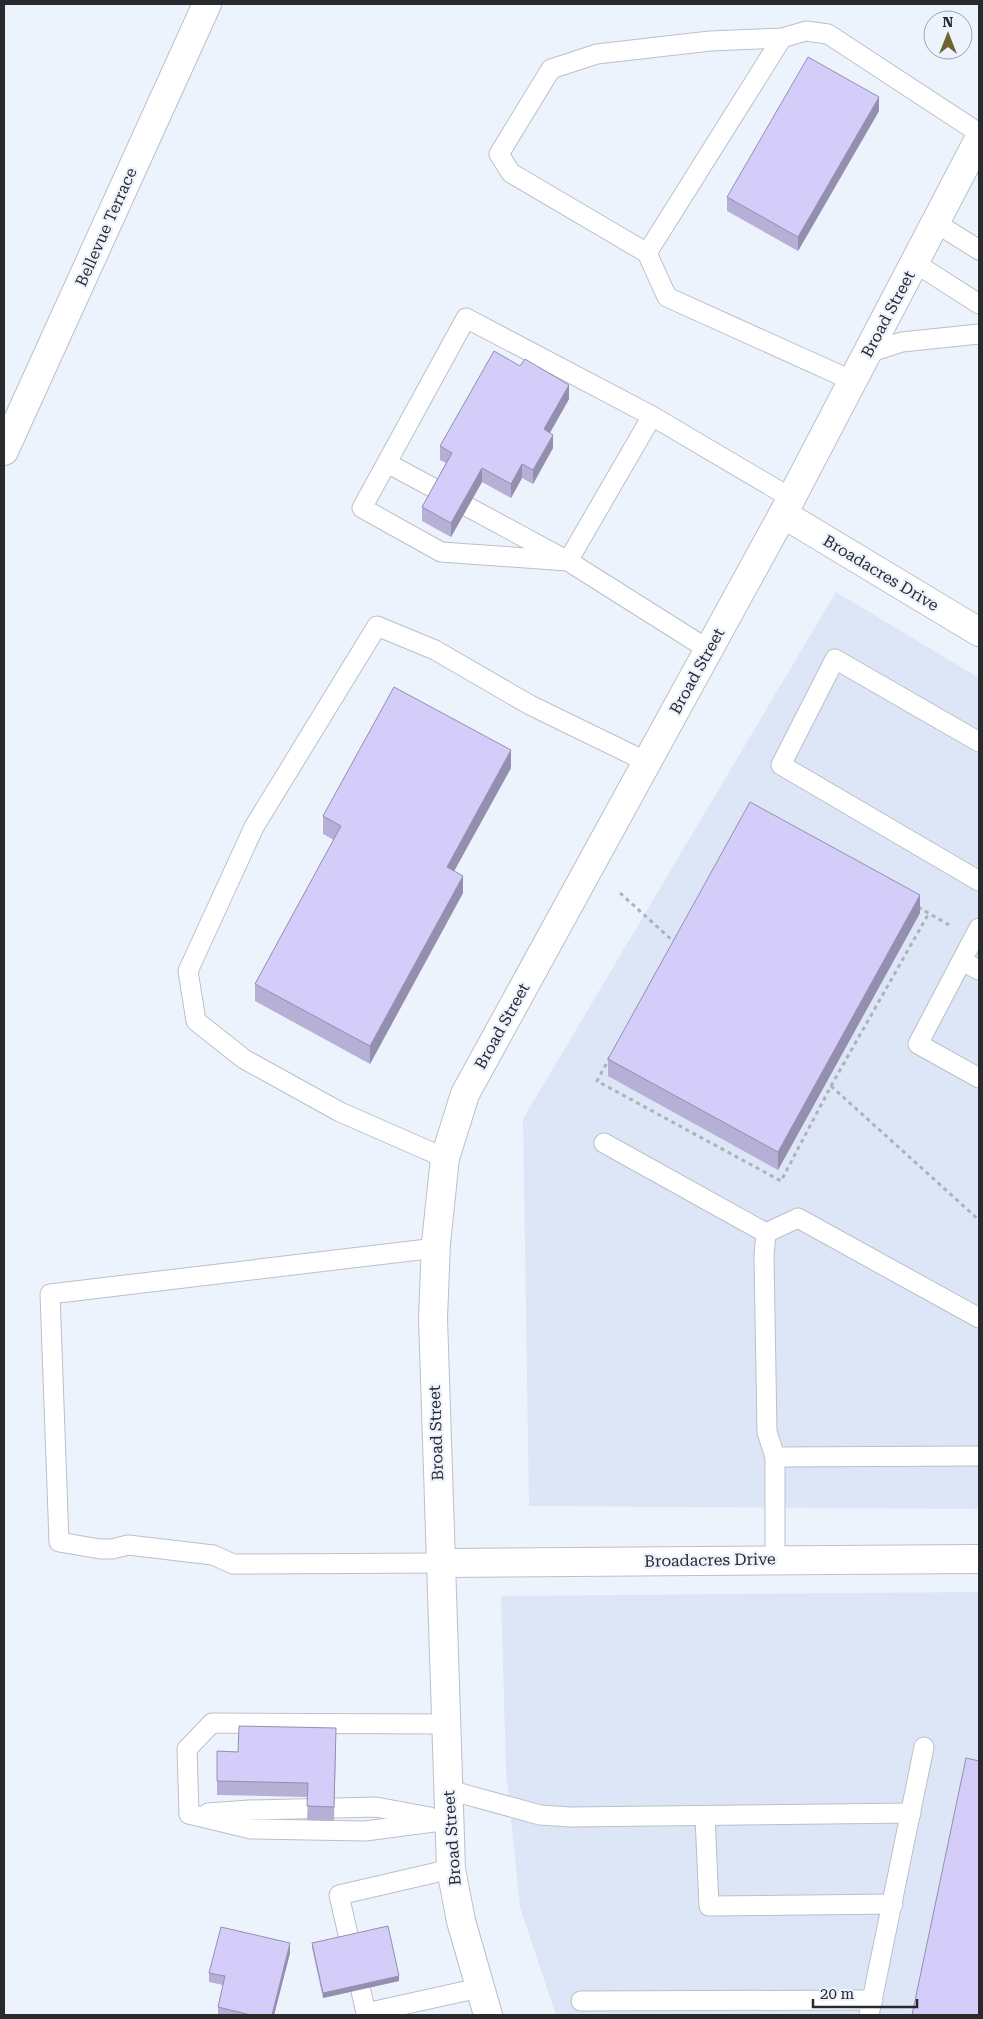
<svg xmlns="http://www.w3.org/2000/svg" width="983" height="2019" font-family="'Roboto Serif',serif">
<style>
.built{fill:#dce6f6}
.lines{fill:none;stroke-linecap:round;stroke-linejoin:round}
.lane-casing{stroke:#bac0c9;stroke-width:21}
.street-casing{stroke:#bac0c9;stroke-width:30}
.primary-casing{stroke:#bac0c9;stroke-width:30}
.path{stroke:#adb1b9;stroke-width:3;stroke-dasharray:4 4;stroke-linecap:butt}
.lane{stroke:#fff;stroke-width:19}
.street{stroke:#fff;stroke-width:28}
.primary{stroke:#fff;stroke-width:28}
.wall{fill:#b6afd6}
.shaded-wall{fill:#948fae}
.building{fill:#d4ccf9;stroke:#948fae}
.labels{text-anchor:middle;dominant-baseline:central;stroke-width:4.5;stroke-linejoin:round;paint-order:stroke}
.street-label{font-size:16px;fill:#282a2e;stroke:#edf3fd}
</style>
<rect width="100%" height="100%" fill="#edf3fd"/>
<g class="built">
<path d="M836 592 979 678V1509L529 1506 523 1119Z"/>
<path d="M979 1592V2015H556L520 1907 506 1770 501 1596Z"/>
</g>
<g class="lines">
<defs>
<g id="lane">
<path d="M936 223 979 250"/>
<path d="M647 253 782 38"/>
<path d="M915 263 979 304"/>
<path d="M868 353 902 342 979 334"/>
<path d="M853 381 667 297 647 253 511 173 499 154 551 69 597 54 710 41 782 38 806 31 828 34 979 133"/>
<path d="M387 463 439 491"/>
<path d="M468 507 568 561 652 416"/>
<path d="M709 650 568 561 441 552 362 508 466 318 652 416 791 498"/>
<path d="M979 742 835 659 781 765 979 881"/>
<path d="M979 928 918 1044 979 1078"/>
<path d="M962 961 979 970"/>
<path d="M604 1143 766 1233 798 1218 979 1318"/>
<path d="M445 1158 340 1112 244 1059 196 1021 188 971 254 827 377 626 435 650 530 705 647 762"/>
<path d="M766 1233 764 1256 767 1432 775 1457V1559"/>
<path d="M436 1248 50 1294 59 1542 100 1549H112L128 1545 213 1555 233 1564 440 1563"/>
<path d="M775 1457 979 1456"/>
<path d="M449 1790 540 1815 570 1817 911 1813"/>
<path d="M208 1813 249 1810 376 1807 430 1817"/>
<path d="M189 1814 187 1749 212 1723 445 1724"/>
<path d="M189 1814 251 1829 365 1831 449 1820"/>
<path d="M705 1817 709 1906 893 1904"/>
<path d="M451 1869 339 1895 366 2013 479 1988"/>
<path d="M581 2001 873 2000"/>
<path d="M869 2015 924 1747"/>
</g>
<g id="street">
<path d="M4 451 207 4"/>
<path d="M783 514 979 632"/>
<path d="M440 1563 979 1559"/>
</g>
<path id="primary" d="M488 2015 461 1921 451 1869 433 1318 436 1243 445 1158 465 1094 783 514 979 139"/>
</defs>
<use href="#lane" class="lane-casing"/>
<use href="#street" class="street-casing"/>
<use href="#primary" class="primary-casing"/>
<g class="path">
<path d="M620 893 674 942"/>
<path d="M918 907 949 925"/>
<path d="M610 1057 597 1081 781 1181 831 1086 929 913"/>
<path d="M831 1086 979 1220"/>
</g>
<use href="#lane" class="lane"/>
<use href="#street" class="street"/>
<use href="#primary" class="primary"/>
</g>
<g class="wall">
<path d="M879 111 798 251 727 211V197Z"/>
<path d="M569 399 550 433 553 448 533 484 522 478 511 498 482 482 451 537 422 521V507L446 463 440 460V446Z"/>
<path d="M511 768 454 871 463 893 370 1064 255 1001V984L334 840 323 834V816Z"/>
<path d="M920 913 778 1170 608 1076V1059Z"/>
<path d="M336 1742 334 1821 307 1820 308 1797 217 1795V1751L238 1752Z"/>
<path d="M312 1943 399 1981 323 1998 312 1948Z"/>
<path d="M290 1953 274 2015H218V2007L223 1985 209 1982V1973Z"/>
</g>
<g class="shaded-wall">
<path d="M879 97V111L798 251V237Z"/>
<path d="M569 385V399L544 443V429Z"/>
<path d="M553 435V448L533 484V470Z"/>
<path d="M522 464V478L511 498V484Z"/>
<path d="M482 468V482L451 537V523Z"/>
<path d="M511 750V768L447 884V867Z"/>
<path d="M463 876V893L370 1064V1046Z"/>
<path d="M920 895V913L778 1170V1152Z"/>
<path d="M290 1943V1953L274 2015H272Z"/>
<path d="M399 1976V1981L323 1998V1993Z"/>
</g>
<g class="building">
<path d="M808 57 879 97 798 237 727 197Z"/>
<path d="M494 351 520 366 525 359 569 385 544 429 553 435 533 470 522 464 511 484 482 468 451 523 422 507 452 453 440 446Z"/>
<path d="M394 687 511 750 447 867 463 876 370 1046 255 984 341 826 323 816Z"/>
<path d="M750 802 920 895 778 1152 608 1059Z"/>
<path d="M239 1726 336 1728 334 1807 307 1806 308 1783 217 1781V1751L238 1752Z"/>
<path d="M966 1758 979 1761V2015H912Z"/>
<path d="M388 1926 399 1976 323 1993 312 1943Z"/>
<path d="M221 1927 290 1943 272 2015H251L218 2007 225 1976 209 1973Z"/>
</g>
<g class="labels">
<g class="street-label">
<text transform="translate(106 227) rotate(-66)">Bellevue Terrace</text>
<text transform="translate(888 314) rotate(-62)">Broad Street</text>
<text transform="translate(881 573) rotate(31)">Broadacres Drive</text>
<text transform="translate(697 671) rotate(-61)">Broad Street</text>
<text transform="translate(502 1026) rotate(-61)">Broad Street</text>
<text transform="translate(436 1433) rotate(-92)">Broad Street</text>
<text transform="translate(710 1560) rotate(-1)">Broadacres Drive</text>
<text transform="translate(452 1838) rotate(-94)">Broad Street</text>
</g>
</g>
<rect width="983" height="2019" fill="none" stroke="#282a2e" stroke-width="10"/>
<g transform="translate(948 35)"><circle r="24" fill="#edf3fd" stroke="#9ea3aa"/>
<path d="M0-4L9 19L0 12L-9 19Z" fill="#706330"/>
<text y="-8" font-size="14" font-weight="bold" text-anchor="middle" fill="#282a2e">N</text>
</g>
<path d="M813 1999v8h104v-8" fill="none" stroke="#282a2e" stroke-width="2.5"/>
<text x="820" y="1999" font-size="15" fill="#282a2e" stroke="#edf3fd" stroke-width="4" paint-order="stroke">20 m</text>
</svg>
